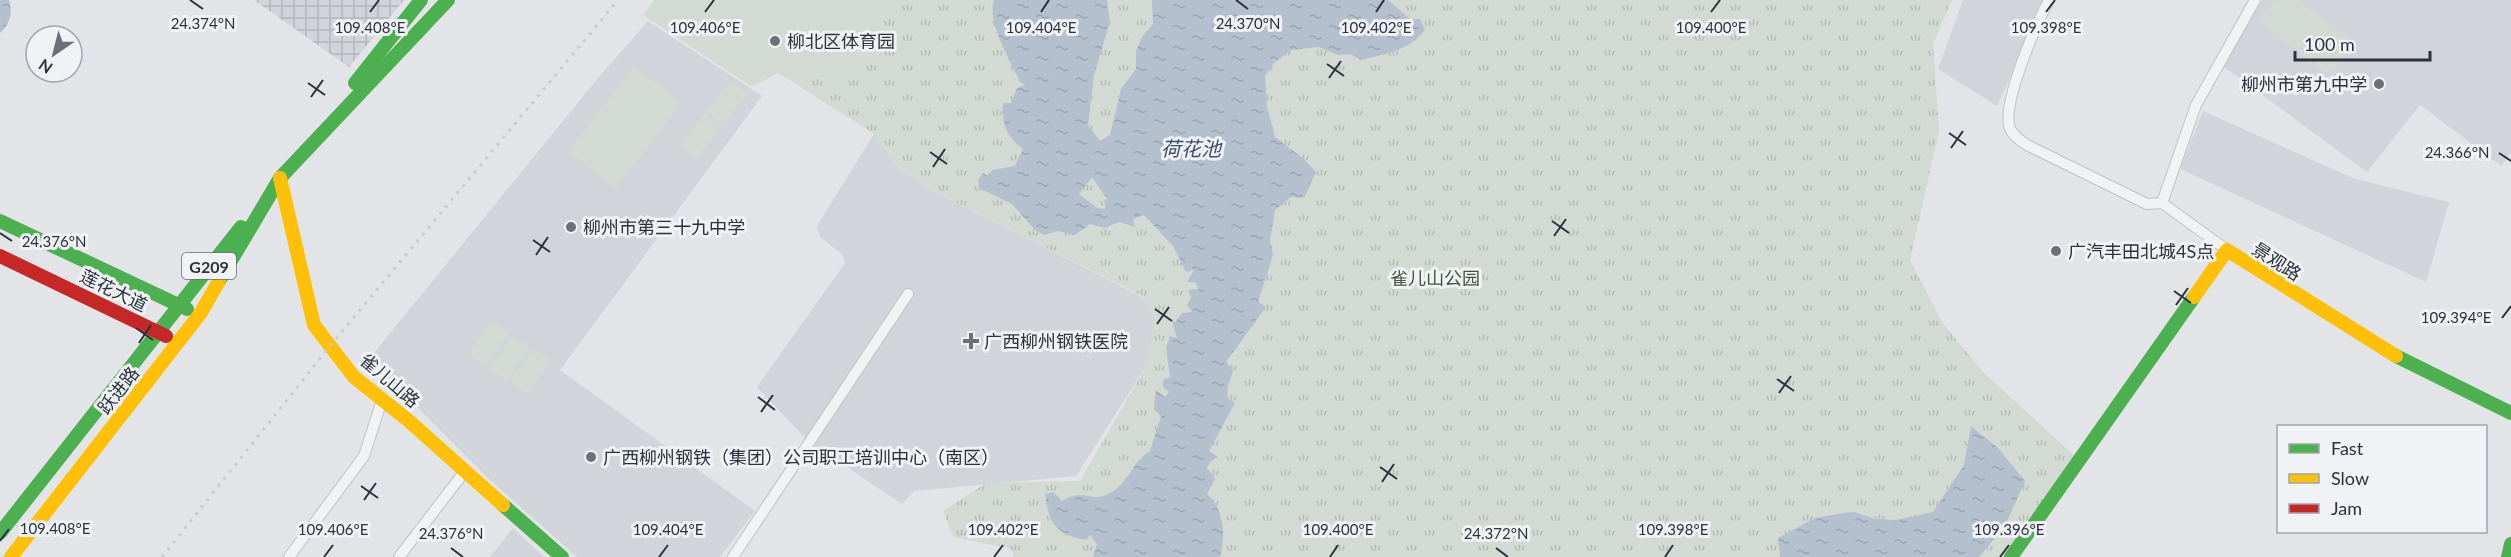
<svg xmlns="http://www.w3.org/2000/svg" width="2511" height="557" font-family="Lato,'Noto Sans SC',sans-serif">
<style>
.built{fill:#d1d4d9}
.industrial{fill:url(#industrial-grid)}
.grass{fill:#d3dad3}
.park{fill:url(#park-tufts)}
.water{fill:url(#water-ripples);fill-rule:evenodd}
.lines{fill:none;stroke-linecap:round;stroke-linejoin:round}
.street-casing{stroke:#c1c2c5;stroke-width:12}
.street{stroke:#f1f2f4;stroke-width:10}
.fast{stroke:#4caf50;stroke-width:14}
.slow{stroke:#ffc107;stroke-width:14}
.jam{stroke:#c62828;stroke-width:14}
.rail{stroke:#cbccce;stroke-width:3;stroke-dasharray:3 6;stroke-linecap:butt}
.ticks{fill:none;stroke:#2b323e;stroke-width:2}
.poi-dot{fill:#6b7079;stroke:#f0f2f6;stroke-width:2}
.labels{text-anchor:middle;dominant-baseline:central;stroke-width:6;stroke-linejoin:round;paint-order:stroke}
.shield{fill:#f0f2f6;stroke:#666c75;stroke-width:1.5}
.shield-label{font-size:16px;font-weight:bold;fill:#2b323e}
.poi-label{font-size:18px;fill:#2b323e;stroke:#f0f2f6;text-anchor:start}
.street-label{font-size:18px;fill:#2b323e;stroke:#f0f2f6}
.park-label{font-size:18px;fill:#3f583a;stroke:#f0f2f6}
.water-label{font-size:20px;font-style:italic;fill:#3a506d;stroke:#f0f2f6}
.ticks-label{font-size:15px;text-anchor:middle;fill:#2b323e;stroke:#f0f2f6;stroke-width:6;stroke-linejoin:round;paint-order:stroke}
</style>
<defs>
<pattern id="industrial-grid" width="8" height="8" patternUnits="userSpaceOnUse" patternTransform="scale(1.5)"><rect width="8" height="8" fill="#d1d4d9"/><path d="M0 4h8M4 0v8" fill="none" stroke="#b4b6bb"/></pattern>
<pattern id="park-tufts" width="24" height="20" patternUnits="userSpaceOnUse" patternTransform="scale(1.5)"><rect width="24" height="20" fill="#d3dad3"/><path d="M3 7l-1-3M5 7V3M7 7l1-3M15 17l-1-3M17 17v-4M19 17l1-3" fill="none" stroke="#b5bcb6"/></pattern>
<pattern id="water-ripples" width="26" height="14" patternUnits="userSpaceOnUse" patternTransform="scale(1.5)"><rect width="26" height="14" fill="#b4c0ce"/><path d="M2 4q2-2 4 0t4 0M15 11q2-2 4 0t4 0" fill="none" stroke="#9ba5b2"/></pattern>
</defs>
<rect width="100%" height="100%" fill="#e2e4e7"/>
<g class="built">
<path d="M1963 0H2046L1997 106 1938 69Z"/>
<path d="M2262 0H2511V152L2501 166 2420 105 2367 172 2220 64Z"/>
<path d="M648 21 762 96 560 370 755 511 720 557H577L488 478 369 359 598 78Z"/>
<path d="M2203 111 2355 179 2449 202 2426 282 2180 169Z"/>
<path d="M874 134 898 167 934 191 1142 297 1155 319 1148 363 1076 476 914 491 902 504 807 440 757 387 845 263 842 254 820 237 817 226Z"/>
<path d="M513 528 544 557H490Z"/>
</g>
<path class="industrial" d="M254 0H404L349 67Z"/>
<g class="grass">
<path d="M654 0H895L849 68 791 81 778 73 752 87 643 15Z"/>
<path d="M2276 0H2296L2300 3 2276 35 2259 22Z"/>
<path d="M2301 3 2336 29 2312 61 2277 35Z"/>
<path d="M2337 30 2354 43 2330 75 2313 62Z"/>
<path d="M634 67 681 103 616 188 569 151Z"/>
<path d="M731 81 747 93 723 124 707 111Z"/>
<path d="M705 114 721 127 697 157 681 145Z"/>
<path d="M491 321 508 333 486 365 469 354Z"/>
<path d="M512 336 529 347 507 380 490 368Z"/>
<path d="M533 349 550 361 528 393 511 381Z"/>
</g>
<path class="park" d="M895 0H1952L1933 44 1939 131 1910 260 1942 322 1982 371 2078 459 2011 557H1014L1011 549 953 537 943 511 986 483 1080 481 1148 363 1155 319 1142 296 934 191 898 167 874 134 791 81 849 68Z"/>
<g class="water">
<path d="M0 0H9C13 13 10 24 0 33Z"/>
<path d="M994 0H1107L1110 22 1094 75 1088 125 1100 141 1110 135 1121 89 1136 69V51L1142 37 1153 24 1152 0H1388L1410 19H1420L1425 30C1409 51 1385 54 1361 60L1350 54 1338 55 1319 47 1291 50 1274 63 1265 76 1267 106 1275 137 1304 159 1316 172 1304 198 1291 197 1275 210 1270 241 1273 255 1258 302 1266 307 1226 362 1233 370 1228 386 1227 398 1235 403 1209 451 1218 457 1210 462 1207 468 1215 479 1207 494C1224 508 1226 537 1220 557H1093L1097 544 1090 535 1086 540C1056 534 1049 525 1045 494L1053 492 1062 501C1081 489 1089 500 1103 496 1129 488 1131 461 1150 451L1161 416 1154 409 1156 390 1165 397 1169 392 1163 387V380L1170 377 1166 348 1170 336 1177 338 1173 325 1182 313 1192 312 1187 305 1191 298 1188 290 1199 289 1195 282H1187L1194 270 1186 272 1173 246 1144 215 1133 219 1135 227 1119 222 1105 228 1090 224 1075 235 1058 231 1044 235 1034 229 1012 204 979 188 978 180 983 173 988 176 992 170 1015 166 1023 149C1006 136 1002 125 1003 103H1011L1017 88 1025 85 1020 82C1011 62 986 21 994 0ZM1092 177 1107 199 1105 209 1097 208 1079 194Z"/>
<path d="M1971 426 1998 448 2025 481 2005 526 1979 557H1780L1778 538 1815 518 1843 513 1854 512 1875 519 1897 520 1933 512 1964 465Z"/>
</g>
<g class="lines">
<defs>
<g id="street">
<path d="M2049 0C2036 25 2004 98 2009 125 2010 134 2020 140 2027 145L2147 204 2162 203 2227 250"/>
<path d="M2162 203 2196 105 2255 0"/>
<path d="M289 557 364 456 382 400"/>
<path d="M399 557 465 471"/>
<path d="M733 557 908 294"/>
</g>
</defs>
<use href="#street" class="street-casing"/>
<use href="#street" class="street"/>
<g class="fast">
<path d="M355 83 421 0"/>
<path d="M0 221 187 309"/>
<path d="M219 281 280 178 448 0"/>
<path d="M2396 356 2511 413"/>
<path d="M503 505 562 557"/>
<path d="M0 533 241 227"/>
<path d="M2011 557 2194 297"/>
<path d="M2508 557 2511 544"/>
</g>
<g class="slow">
<path d="M280 178 314 325 354 377 409 421 503 505"/>
<path d="M2194 297 2227 250 2396 356"/>
<path d="M11 557 200 314 219 281"/>
</g>
<path class="jam" d="M0 256 166 336"/>
<path class="rail" d="M162 557 330 346 618 0"/>
</g>
<path class="ticks" d="M190 0 203 9M1236 0 1248 9M370 12 379 0M705 12 714 0M1041 12 1049 0M1376 12 1384 0M1711 12 1720 0M2046 12 2055 0M1327 64 1344 76M1329 78 1341 61M308 83 325 95M311 97 323 80M1949 133 1966 145M1951 148 1963 131M930 152 947 164M2499 153 2511 161M933 167 945 149M1552 221 1569 233M0 233 12 241M1554 236 1566 219M533 240 550 252M536 255 548 237M2174 291 2191 303M2176 305 2188 288M1155 309 1172 321M2502 318 2511 306M1157 324 1169 307M136 328 153 340M139 343 151 325M1777 379 1794 391M1779 393 1791 376M758 397 775 410M761 412 773 395M1380 467 1397 479M1382 482 1394 464M361 486 378 498M364 500 376 483M0 541 9 529M451 548 463 557M1496 548 1508 557M324 557 333 545M659 557 668 545M994 557 1003 545M1330 557 1338 545M1665 557 1673 545M2000 557 2009 545"/>
<g class="poi-dot">
<circle cx="775" cy="41" r="6"/>
<circle cx="2379" cy="84" r="6"/>
<circle cx="571" cy="227" r="6"/>
<circle cx="2056" cy="251" r="6"/>
<path d="M968 332h6v6h6v6h-6v6h-6v-6h-6v-6h6z"/>
<circle cx="591" cy="457" r="6"/>
</g>
<g class="labels">
<rect class="shield" x="182" y="253" width="54" height="26" rx="4.5"/>
<g class="shield-label">
<text x="209" y="266">G209</text>
</g>
<g class="poi-label">
<text x="787" y="41">柳北区体育园</text>
<text x="2367" y="84" text-anchor="end">柳州市第九中学</text>
<text x="583" y="227">柳州市第三十九中学</text>
<text x="2068" y="251">广汽丰田北城4S点</text>
<text x="984" y="341">广西柳州钢铁医院</text>
<text x="603" y="457">广西柳州钢铁（集团）公司职工培训中心（南区）</text>
</g>
<g class="street-label">
<text transform="translate(2277 261) rotate(33)">景观路</text>
<text transform="translate(114 290) rotate(26)">莲花大道</text>
<text transform="translate(390 380) rotate(41)">雀儿山路</text>
<text transform="translate(118 390) rotate(-52)">跃进路</text>
</g>
<g class="park-label">
<text x="1435" y="278">雀儿山公园</text>
</g>
<g class="water-label">
<text x="1191" y="148">荷花池</text>
</g>
</g>
<g class="ticks-label">
<text x="203" y="29">24.374°N</text>
<text x="1248" y="29">24.370°N</text>
<text x="370" y="33">109.408°E</text>
<text x="705" y="33">109.406°E</text>
<text x="1041" y="33">109.404°E</text>
<text x="1376" y="33">109.402°E</text>
<text x="1711" y="33">109.400°E</text>
<text x="2046" y="33">109.398°E</text>
<text x="2457" y="158">24.366°N</text>
<text x="54" y="247">24.376°N</text>
<text x="2456" y="323">109.394°E</text>
<text x="55" y="534">109.408°E</text>
<text x="333" y="535">109.406°E</text>
<text x="668" y="535">109.404°E</text>
<text x="1003" y="535">109.402°E</text>
<text x="1338" y="535">109.400°E</text>
<text x="1673" y="535">109.398°E</text>
<text x="2009" y="535">109.396°E</text>
<text x="451" y="539">24.376°N</text>
<text x="1496" y="539">24.372°N</text>
</g>
<rect x="2277" y="425" width="210" height="108" fill="#f0f2f6" stroke="#a1a5ac" stroke-width="1.5"/>
<rect x="2289" y="444" width="30" height="9" fill="#4caf50" stroke="#a1a5ac" stroke-width="1.5"/>
<text x="2331" y="455" font-size="18" fill="#2b323e">Fast</text>
<rect x="2289" y="474" width="30" height="9" fill="#ffc107" stroke="#a1a5ac" stroke-width="1.5"/>
<text x="2331" y="485" font-size="18" fill="#2b323e">Slow</text>
<rect x="2289" y="504" width="30" height="9" fill="#c62828" stroke="#a1a5ac" stroke-width="1.5"/>
<text x="2331" y="515" font-size="18" fill="#2b323e">Jam</text>
<g transform="translate(54 54) rotate(215)"><circle r="28" fill="#f0f2f6" stroke="#a1a5ac" stroke-width="1.5"/>
<path d="M0-4.5L10 22L0 15L-10 22Z" fill="#6b7079"/>
<text y="-9" font-size="16" font-weight="bold" text-anchor="middle" fill="#2b323e">N</text>
</g>
<path d="M2295 51v9h135v-9" fill="none" stroke="#2b323e" stroke-width="3"/>
<text x="2304" y="51" font-size="18" fill="#2b323e" stroke="#f0f2f6" stroke-width="4.5" paint-order="stroke">100 m</text>
</svg>
